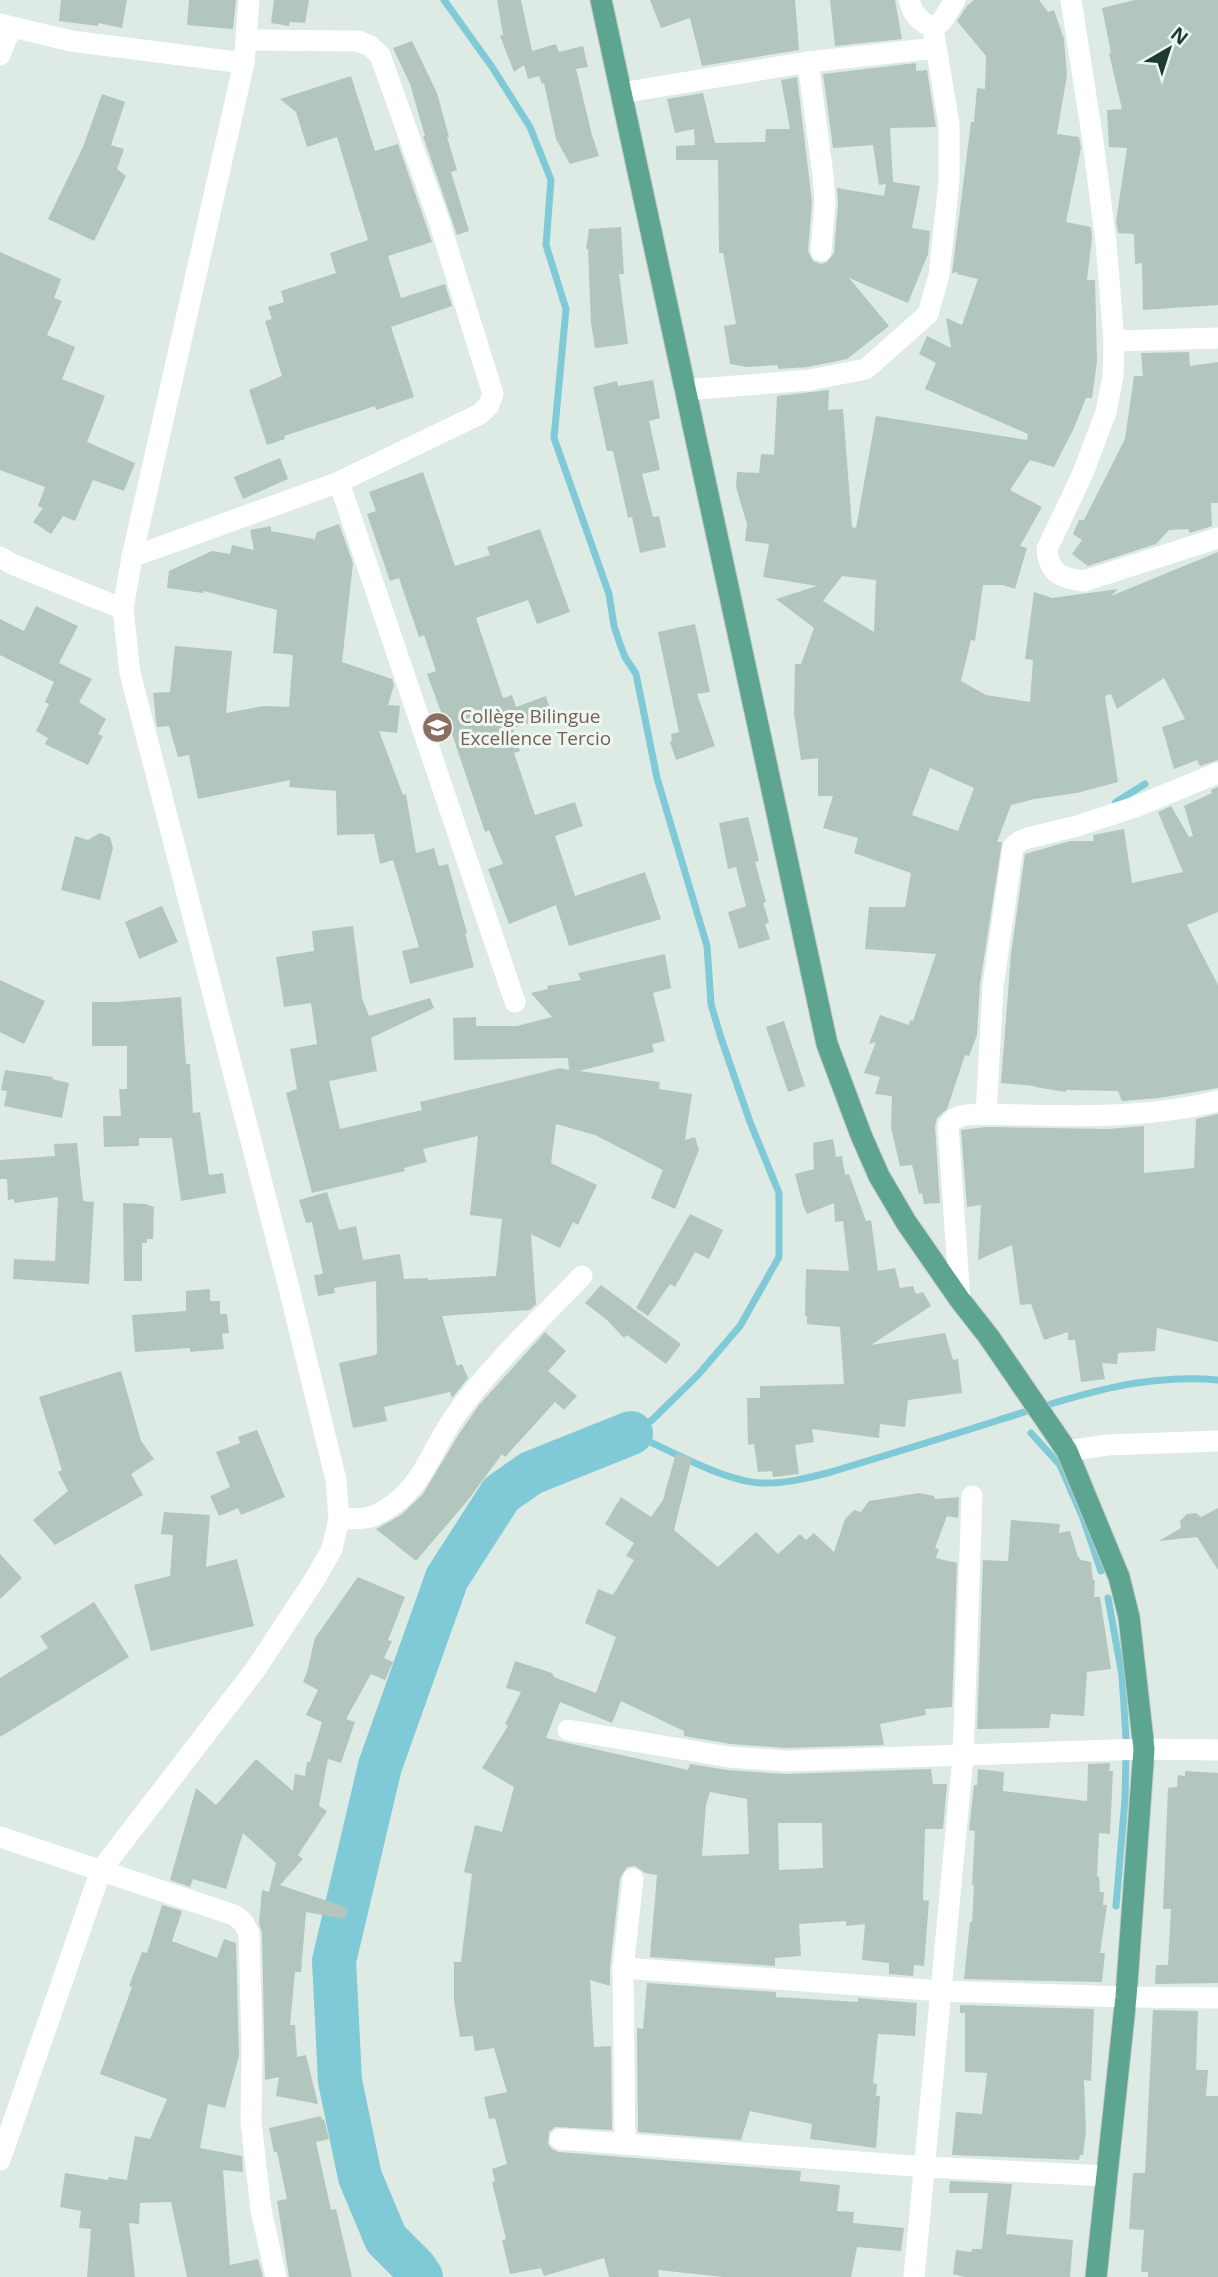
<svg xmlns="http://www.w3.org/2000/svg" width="1218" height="2277" font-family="'Open Sans',sans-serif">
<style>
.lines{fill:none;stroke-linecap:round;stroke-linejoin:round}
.stream{stroke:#7fcad6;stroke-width:7}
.river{stroke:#7fcad6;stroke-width:44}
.building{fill:#b2c6bd;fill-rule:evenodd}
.major-casing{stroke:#c0c8c6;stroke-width:23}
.minor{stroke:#fff;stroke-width:21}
.major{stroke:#5da591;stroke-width:21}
.labels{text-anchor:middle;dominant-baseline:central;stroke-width:6;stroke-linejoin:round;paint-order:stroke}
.education-label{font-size:19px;fill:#785e54;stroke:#edf7f2;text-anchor:start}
</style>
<rect width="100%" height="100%" fill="#ddebe4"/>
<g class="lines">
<g class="stream">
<path d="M444 0 492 67 530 127 551 180 546 245 566 309 554 438 609 594 614 626 620 644 625 657 636 674 657 778 707 946 711 1004 721 1038 750 1122 779 1193V1257L740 1326 698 1375 652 1420 631 1433"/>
<path d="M1116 802 1145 784"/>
<path d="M631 1433C667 1449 723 1481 761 1483 785 1484 808 1478 831 1472 887 1455 943 1438 999 1420 1073 1397 1139 1373 1218 1380"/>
<path d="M1031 1433 1060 1465 1083 1518 1101 1571"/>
<path d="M1108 1598 1122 1675 1126 1738"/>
<path d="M1116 1906 1125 1799 1126 1753"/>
</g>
<path class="river" d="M421 2277 415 2268 386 2239 360 2177 340 2081 334 1961 380 1766 447 1578 501 1494 531 1473 631 1433"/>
</g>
<g class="building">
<path d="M61 0H127L122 28 98 23V26L59 21Z"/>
<path d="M189 0H236L233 29 187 25Z"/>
<path d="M274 0H309L305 23 290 22 289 26 271 23Z"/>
<path d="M497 0H521L532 51 556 44 559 52 583 46 588 67 576 69 592 135 599 156 570 164 556 139 544 83 542 84 539 76 528 79 524 65 514 72 500 36 503 35Z"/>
<path d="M650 0H795L799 50 702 66 690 18 661 28Z"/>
<path d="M830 0H895L902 39 835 46Z"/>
<path d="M974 0H1039L1048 12 1054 10 1064 39 1067 75 1057 134 1079 137 1081 148 1066 222 1091 227 1092 238 1087 280H1095L1097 361 1092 398H1086L1074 428 1054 467 1030 460 1010 490 1042 507 1020 546 1027 548 1015 589 1003 585H983L975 641 971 640 961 681 986 695 1030 702 1033 660 1025 659 1034 592 1052 598 1118 589 1111 596 1218 552V760L1200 766 1197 760 1174 769 1162 727 1185 719 1164 678 1117 709 1111 694 1105 696 1118 782 1077 793 1034 799 1011 805 997 842H1002L980 984 977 1035 969 1056 965 1055 947 1109 937 1118 935 1126 940 1203 924 1204 922 1193 919 1194 912 1165 900 1166 891 1128 892 1096 875 1094 880 1077 864 1073 876 1042 869 1044 880 1015 909 1025 910 1020 913 1021 936 954 865 949 869 907H905L911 873 854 853 858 838 823 828 833 796H818V758L801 760 794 714 795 664H801L814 628 776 599 817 586 763 577 769 544 745 541 747 524 736 487 737 472 759 473 761 454 774 455 777 396 829 390 828 410 843 409 852 527 856 528 876 416 1027 440 1028 434 925 389 936 363 919 354 927 336 951 348 946 318 962 325 978 279 957 274 958 272 952 273 971 122H974L977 88 985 89 986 56 957 21 967 6ZM842 576 876 580 874 632 823 601ZM930 768 974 788 958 831 912 815Z"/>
<path d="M1135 0H1218V305L1143 310 1142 263 1135 264 1134 234 1118 233 1116 221 1127 148 1109 147 1107 110 1122 109 1109 53H1111L1102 8Z"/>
<path d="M412 41 437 93 449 137H447L457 170 451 172 469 231 457 235 423 136H425L410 84 393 48Z"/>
<path d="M916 63V71L927 70 936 127 890 128 893 182 920 186 912 228 930 231 928 254 908 303 849 278 889 326 847 359 808 367 778 369V365L747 367 730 364 724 326 736 324 723 253H719L718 160H676V146L695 145 694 129 675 133 667 99 703 93 715 143 765 142 766 129H790L781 80 797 77 812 202 808 251 813 261 821 264 827 262 834 253 838 203 837 188 884 196 886 184 879 185 873 145 833 148 823 74Z"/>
<path d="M351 76 375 151 398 144 432 242 388 256 401 298 445 284 452 306 391 327 414 397 376 410 375 406 284 436 285 439 267 445 249 390 282 376 265 321 272 319 268 307 284 302 281 291 336 273 330 253 368 240 337 137 307 147 296 112 280 99Z"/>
<path d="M102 94 125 102 111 145 124 149 117 169 126 176 94 241 48 219 83 147Z"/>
<path d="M621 227 624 274H619L628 344 595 348 591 323 588 249H586L589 229Z"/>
<path d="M0 252 61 279 54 298 62 301 47 335 75 347 62 379 105 396 87 442 135 463 124 491 93 480 75 521 63 516 51 534 33 522 43 508 38 506 45 487 0 470Z"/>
<path d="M1189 352 1190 366 1218 362V503H1211L1212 526 1190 533 1188 529 1169 530 1156 544 1088 566 1072 554 1082 540 1073 534 1079 520H1084L1125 439 1134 376H1143L1141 353Z"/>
<path d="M653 380 660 418 649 421 660 470 642 474 653 517 659 516 666 547 640 553 632 517 628 518 613 451H607L593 387 617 381 618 386Z"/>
<path d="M280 458 288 479 243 499 234 477Z"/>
<path d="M423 472 455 566 490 555 487 547 540 529 570 612 537 624 528 600 476 618 503 698 512 695 516 707 546 696 552 716 513 728 520 751 514 753 535 815 575 802 583 826 555 836 575 896 645 872 661 919 569 946 556 905 509 924 488 869 503 864 489 830 485 832 447 719 444 720 427 674 436 671 424 635 419 637 399 578 390 581 367 514 376 511 369 492Z"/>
<path d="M339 524 353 563 342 662 392 679 394 685 388 705 400 706 397 733 379 731 403 795 406 794 416 853 434 848 439 866 448 864 467 933H465L474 967 410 984 402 951 419 947 393 860 380 864 374 834 337 835 336 791 289 787 290 780 198 799 189 755 178 757 169 726 157 727 156 721 153 693 170 692 175 646 232 651 226 713 264 706 289 707 293 655 273 653 277 610 204 591 203 593 167 588 169 571 212 551 230 554 232 545 254 550 250 530 271 526V531L314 539V541L317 532Z"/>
<path d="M36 606 78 626 59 663 92 679 79 702 106 719 98 734 103 736 88 765 45 744 48 738 36 731 49 704 45 702 54 682 0 655V619L24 631Z"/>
<path d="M695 624 710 692 697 694 715 746 676 760 670 742 672 740 671 734 679 732 658 632Z"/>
<path d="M1218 787V912L1187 925 1218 985V1088L1159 1098 1122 1101 1118 1091 1066 1090V1092L1035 1087 1034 1086 1001 1083 1011 954 1025 854 1070 841H1094L1093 835 1124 829 1132 883 1183 872 1158 812 1171 806 1189 837 1193 836 1184 806 1212 793 1211 790Z"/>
<path d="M748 817 759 861 755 862 766 902 763 903 769 922 765 924 770 939 739 949 728 912 750 905 746 906 736 867 728 869 719 823Z"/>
<path d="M100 833 110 837 113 848 100 900 61 890 75 836 88 840Z"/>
<path d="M162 906 178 942 139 959 125 922Z"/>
<path d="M353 926 362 998 369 1016 430 998 434 1008 371 1038 377 1071 329 1081 340 1129 422 1110 420 1102 560 1068 569 1070 568 1058 454 1060 453 1018 476 1017V1026H517L552 1017 531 993 548 989 547 986 581 980 578 973 665 954 671 988 653 993 665 1041 652 1044 654 1052 579 1071 660 1082 659 1089 692 1094 685 1140 695 1137 699 1150 675 1209 651 1198 663 1170 595 1135 556 1124 551 1163 597 1185 578 1225 573 1222 560 1248 531 1234 536 1304 530 1310 442 1316 457 1366 462 1364 468 1378 452 1398 450 1392 384 1407 387 1421 353 1428 339 1363 375 1355 377 1353 376 1281 334 1288 335 1293 318 1296 314 1275 323 1274 312 1222 306 1223 299 1200 327 1192 339 1230 356 1226 363 1260 400 1254 404 1279 428 1278V1280L496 1276 502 1219 470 1215 478 1136 423 1149 427 1162 404 1168 405 1171 312 1193 286 1093 297 1089 290 1049 317 1044 311 1003 284 1007 276 957 314 951 312 931Z"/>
<path d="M0 980 45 1001 24 1044 0 1032Z"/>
<path d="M181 997 186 1064H190L193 1113 200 1112 209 1175 223 1173 226 1193 181 1201 172 1138H139V1146L104 1147 103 1116H121L119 1089H127V1046H92V1002H116Z"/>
<path d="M784 1021 805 1086 788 1092 766 1027Z"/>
<path d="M5 1070 53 1077 52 1079 69 1083 62 1118 4 1106 7 1091 1 1090Z"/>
<path d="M1218 1114V1342L1157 1328 1155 1351 1118 1353 1117 1364 1102 1363 1105 1379 1081 1382 1075 1340H1068V1332L1044 1340 1031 1304 1020 1305 1012 1245 978 1260 981 1205 967 1207 961 1130 986 1127 1108 1129 1144 1126V1173L1194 1168 1196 1119Z"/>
<path d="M833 1139 836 1157 842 1156 845 1175 849 1174 866 1221 871 1220 878 1271 895 1268 900 1288 913 1286 916 1294 923 1292 931 1306 871 1345 945 1333 953 1360 958 1359 962 1393 908 1400 905 1427 880 1424 879 1438 812 1429 814 1442 795 1445 799 1474 773 1477 772 1471 758 1472 754 1444 748 1445 747 1398H760V1386L844 1384 840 1327 807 1324V1316H805L806 1269 849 1271 843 1221 835 1222 834 1203 807 1214 803 1205 795 1174 814 1169 813 1143Z"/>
<path d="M77 1143 83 1201 94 1202 89 1284 13 1279 14 1259 55 1261 58 1197 14 1203V1199L8 1200 7 1179H0V1160L55 1156 54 1144Z"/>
<path d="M123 1203 146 1204 154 1207 153 1239H147V1243H142V1281H124Z"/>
<path d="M690 1214 723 1230 709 1259 695 1252 675 1287 670 1284 648 1316 636 1308Z"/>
<path d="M601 1285 681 1344 666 1364 627 1335 624 1338 607 1320 585 1303Z"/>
<path d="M210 1289V1301H220V1314H227L229 1333 222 1334 224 1349 190 1352V1348L135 1352 132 1315 186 1311V1291Z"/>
<path d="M545 1332 566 1351 548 1371 577 1396 564 1410 555 1402 505 1457 502 1454 468 1500 416 1561 376 1529 401 1515 423 1494 459 1434 479 1405Z"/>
<path d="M121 1371 141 1441 154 1459 131 1474 143 1495 55 1545 33 1520 68 1491 58 1472 62 1470 39 1397Z"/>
<path d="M257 1430 285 1497 241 1515 238 1508 219 1516 210 1496 230 1487 216 1452 240 1443 238 1437Z"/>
<path d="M676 1453 692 1458 674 1530 718 1567 756 1532 778 1554 800 1534 806 1540 814 1533 834 1552 845 1519 854 1510 861 1512 869 1501 919 1493 934 1496 935 1499 959 1497 958 1518 947 1516 935 1548 939 1549 936 1558 957 1563 952 1707 925 1709 926 1715 880 1724 884 1745 786 1748 731 1744 684 1736V1731L621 1701 612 1723 560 1702 546 1738 688 1770 690 1764 727 1770 785 1774 931 1769 933 1784H947L943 1829H925L923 1900 929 1901 924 1966 914 1965 913 1976 889 1974V1963L862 1960 865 1924 846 1926V1921L799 1924 801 1956 775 1958V1966L650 1957 657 1875 645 1873 635 1866 627 1867 620 1878 610 1967V1986L590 1980 594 2047 611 2046 612 2130 555 2127 549 2132 548 2144 552 2149 559 2152 801 2171 800 2181 840 2185 837 2211 854 2212 853 2223 904 2228 901 2251 857 2247 851 2277H723L658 2270 659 2277H609L604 2258 544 2276 541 2268 510 2274 502 2240 506 2239 492 2182 495 2181 492 2169 507 2164 495 2118 489 2119 484 2097 507 2092 494 2048 475 2051 473 2036 460 2037 454 2001V1962H461L472 1874 464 1872 475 1825 502 1832 514 1787 482 1768 508 1726 505 1724 521 1692 506 1688 515 1661 552 1673 554 1677 596 1693 616 1637 585 1623 598 1589 613 1595 634 1560 626 1556 634 1543 605 1524 621 1497 651 1517 663 1500ZM710 1792 747 1799 749 1854 702 1856 706 1805ZM778 1823H822L823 1868 779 1870Z"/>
<path d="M1218 1508V1570L1197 1537 1159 1541 1181 1528 1180 1521 1187 1514 1196 1513 1201 1517Z"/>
<path d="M164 1512 210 1515 206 1567 237 1559 254 1626 151 1651 134 1585 170 1576 173 1535 161 1534Z"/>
<path d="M1011 1520 1060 1524 1059 1533 1070 1531 1078 1557 1081 1560 1091 1562 1093 1580H1095L1094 1597H1100L1111 1669 1087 1672 1084 1716 1051 1714 1049 1728 977 1729 983 1560 1008 1561Z"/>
<path d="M0 1554 22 1578 0 1599Z"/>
<path d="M358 1577 405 1597 388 1640 392 1641 384 1658 393 1662 385 1680 371 1674 346 1719 355 1722 341 1763 328 1759 319 1806 327 1811 298 1855 303 1859 280 1885 348 1908 345 1919 306 1912 301 1972H295L290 2025H295L297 2057 306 2055 318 2104 276 2096 279 2077 265 2080 262 1933 259 1923 262 1890 269 1892 276 1863 243 1833 226 1889 193 1879 190 1887 170 1880 196 1788 216 1805 256 1759 293 1791 295 1774 305 1776 307 1762H310L322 1722 306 1715 318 1690 303 1682 307 1672 315 1638Z"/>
<path d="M94 1602 129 1657 0 1737V1678L48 1648 40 1636Z"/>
<path d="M1110 1763 1109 1771H1113L1110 1834 1099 1833 1097 1877 1099 1876 1100 1892H1104L1103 1905H1107L1100 1953H1105L1102 1982 964 1979 970 1922H972L974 1885H972L975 1831 969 1830 974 1785H977L978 1769 1004 1772 1003 1791 1087 1801 1088 1764Z"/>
<path d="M1185 1771 1218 1773V1983L1155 1984 1156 1965H1168L1171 1909H1163L1168 1788 1177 1787 1178 1775 1185 1776Z"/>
<path d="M162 1905 182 1911 172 1941 217 1958 224 1939 236 1943 239 2056 225 2108 208 2104 200 2148 242 2156 243 2172 223 2170 230 2265 258 2259 263 2277H187L171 2202 140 2203 139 2224 129 2223 135 2277H87L91 2229 79 2228 81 2211 60 2207 65 2173 108 2180 109 2177 127 2180 135 2136 150 2139 167 2099 100 2074 132 1987 129 1986 142 1952 147 1953Z"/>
<path d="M647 1983 776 1992V1997L858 2002V1998L917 2003 915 2036 878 2034 873 2083 877 2084 876 2096H880L876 2148 810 2139 812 2124 750 2111 741 2140 638 2132 637 2028 643 2029Z"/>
<path d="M960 2005 1094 2009 1091 2081 1084 2080 1086 2131 1083 2155H1080L1079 2160 952 2155 956 2112 982 2114 987 2073 965 2072V2013H960Z"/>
<path d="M1153 2010 1198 2011 1196 2070H1208L1206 2096H1218V2277H1148V2272H1141L1144 2230 1129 2229 1133 2173H1145Z"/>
<path d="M321 2116 322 2120 324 2119 329 2139 316 2142 331 2210 336 2209 352 2277H289L277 2201 287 2199 277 2152H274L269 2128Z"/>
<path d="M950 2181 1012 2184 1006 2234 1073 2240 1070 2277H965L953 2274 956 2250 971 2252 972 2249H982L988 2193H949Z"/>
</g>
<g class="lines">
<defs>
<path id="major" d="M601 0 827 1044 861 1135 879 1176 906 1222 960 1300 989 1337 1067 1451 1119 1577 1129 1617 1144 1749 1126 1997 1096 2277"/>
</defs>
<use href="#major" class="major-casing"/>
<g class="minor">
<path d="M909 0C913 15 919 21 933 28L942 21 955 0"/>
<path d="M1071 0 1093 141 1106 243 1114 341 1113 376 1106 412 1083 473 1047 549C1049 574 1061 578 1084 581L1218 538"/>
<path d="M0 24 71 41 244 63"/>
<path d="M0 55 11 28"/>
<path d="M808 62 823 175 825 202 821 251"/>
<path d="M621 93 808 62 936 48"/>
<path d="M1114 341 1218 338"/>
<path d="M685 390 810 380 866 369 928 314 939 275 949 181V124L933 28"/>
<path d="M339 482 515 1002"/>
<path d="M0 557 12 564 123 609"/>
<path d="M132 557 339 482 480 414 489 405 493 394 439 221 380 55 370 46 358 41 247 40"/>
<path d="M1218 773 1135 807 1077 826 1028 838 1020 841 1013 847 993 986 986 1114C1063 1116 1143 1120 1218 1101"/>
<path d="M960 1300 948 1126C956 1112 972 1115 986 1114"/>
<path d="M1067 1451 1107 1445 1218 1441"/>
<path d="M339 1519C365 1519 371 1520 394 1504 424 1482 434 1445 455 1416 491 1365 539 1321 582 1276"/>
<path d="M568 1730 729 1757 786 1761 1144 1749 1218 1750"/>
<path d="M0 1837 234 1915 243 1922 249 1933 252 2045 251 2122 261 2210 276 2277"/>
<path d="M623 1968 942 1991 1126 1997 1218 1998"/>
<path d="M560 2139 926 2167 1107 2176"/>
<path d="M625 2144 623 1968 633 1879"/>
<path d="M0 2160 101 1870 255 1670 315 1579 332 1549 339 1519 336 1480 287 1280 130 673 123 609 132 557 244 63 249 0"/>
<path d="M914 2277 963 1757 972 1496"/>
</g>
<use href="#major" class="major"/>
</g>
<defs>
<symbol id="school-disc" viewBox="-11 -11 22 22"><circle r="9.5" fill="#8d6e63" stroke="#edf7f2"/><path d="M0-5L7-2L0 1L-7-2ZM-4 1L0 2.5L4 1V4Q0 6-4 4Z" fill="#fff"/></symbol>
</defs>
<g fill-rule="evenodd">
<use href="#school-disc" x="420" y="710" width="35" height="35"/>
</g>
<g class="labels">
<g class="education-label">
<text x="460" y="716">Collège Bilingue<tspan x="460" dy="22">Excellence Tercio</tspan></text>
</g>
</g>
<g transform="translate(1169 49) rotate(39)" stroke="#edf7f2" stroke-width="5" paint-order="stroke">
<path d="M0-5L12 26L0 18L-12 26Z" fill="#1d3b33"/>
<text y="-10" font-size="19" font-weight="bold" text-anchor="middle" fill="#1d3b33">N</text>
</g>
</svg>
